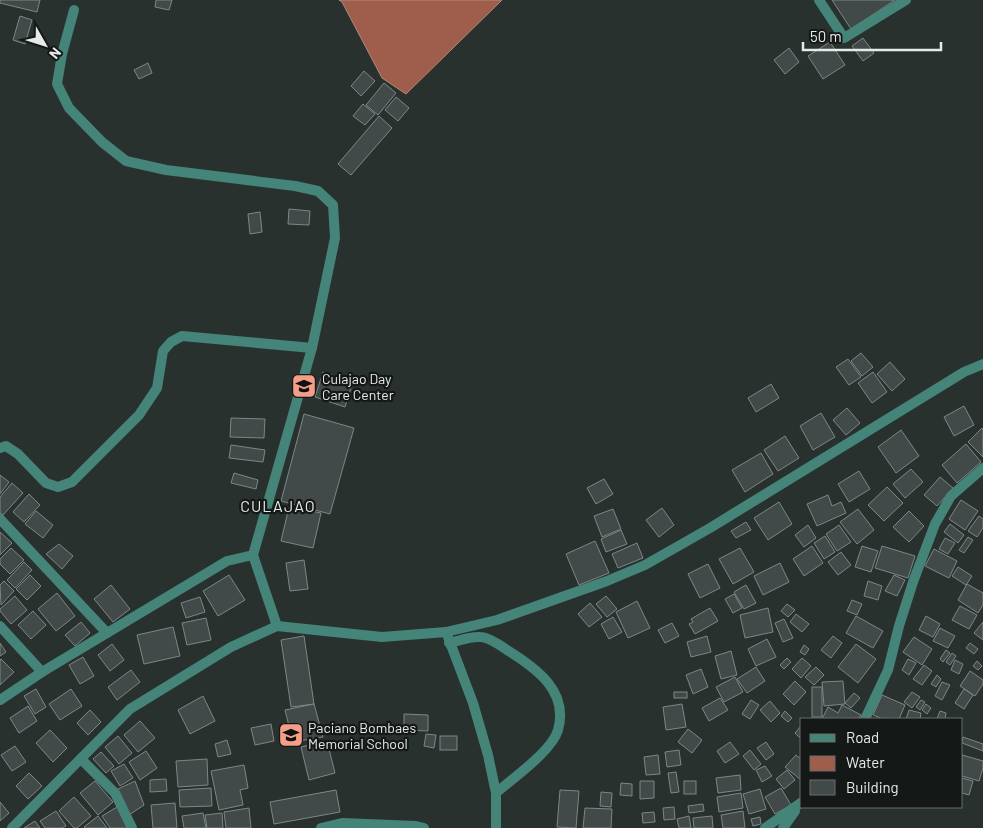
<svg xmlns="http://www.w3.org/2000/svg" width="983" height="828" font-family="Barlow,sans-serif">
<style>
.water{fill:#9f5d4b;stroke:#b4887b}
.building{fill:#414a48;stroke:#7d8785}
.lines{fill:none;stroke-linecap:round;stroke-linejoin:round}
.street{stroke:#458478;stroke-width:10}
.labels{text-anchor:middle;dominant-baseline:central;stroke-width:4.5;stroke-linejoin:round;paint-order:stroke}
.poi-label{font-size:14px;fill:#e6ebea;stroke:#141817;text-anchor:start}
.quarter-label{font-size:16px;letter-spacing:1px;fill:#e6ebea;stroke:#141817}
</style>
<rect width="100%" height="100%" fill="#29312f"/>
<path class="water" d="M339 0H502L406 94 382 78 342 2Z"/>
<g class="building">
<path d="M0 0H40L37 12 0 3Z"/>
<path d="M156 0H172L169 10 155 7Z"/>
<path d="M832 0H895L851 29Z"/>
<path d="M20 16 32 20 25 44 13 40Z"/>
<path d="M863 38 874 53 863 61 852 46Z"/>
<path d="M830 42 845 65 823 79 808 56Z"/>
<path d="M789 48 799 62 785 74 774 60Z"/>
<path d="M148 63 152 73 139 79 134 70Z"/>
<path d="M364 71 375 81 361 96 351 86Z"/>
<path d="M384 83 396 93 378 115 366 105Z"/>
<path d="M396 97 409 108 398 121 385 110Z"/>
<path d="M363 104 375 114 365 125 353 116Z"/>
<path d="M379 116 392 128 351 175 338 164Z"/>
<path d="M289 209 310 211 309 225 288 224Z"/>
<path d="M260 212 262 232 250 234 248 214Z"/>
<path d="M861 353 873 367 862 376 851 361Z"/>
<path d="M848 359 861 377 849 385 836 367Z"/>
<path d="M890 362 905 379 892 391 877 374Z"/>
<path d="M323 372 353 382 345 407 315 397Z"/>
<path d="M873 372 887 392 872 403 858 383Z"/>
<path d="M771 384 779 398 756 412 748 398Z"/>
<path d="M964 406 974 425 954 436 944 417Z"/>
<path d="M847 408 860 423 846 435 833 420Z"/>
<path d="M821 413 835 437 813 450 800 426Z"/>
<path d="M304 414 354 428 330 514 281 501Z"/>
<path d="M231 418 265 419 264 438 230 437Z"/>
<path d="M982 428 983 430V457L968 442Z"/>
<path d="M901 430 919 456 896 473 878 447Z"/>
<path d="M785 436 799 458 778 471 764 450Z"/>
<path d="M966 444 981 462 957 483 942 465Z"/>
<path d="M231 445 265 450 263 462 229 458Z"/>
<path d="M761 453 773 474 745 492 732 470Z"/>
<path d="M911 469 923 482 905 498 893 484Z"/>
<path d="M859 471 870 489 849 502 838 484Z"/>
<path d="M234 473 258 480 256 489 231 483Z"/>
<path d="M0 475 9 482 0 494Z"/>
<path d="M940 477 953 488 937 506 924 495Z"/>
<path d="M604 479 613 494 596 504 587 488Z"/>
<path d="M12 483 23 493 3 515 0 513V497Z"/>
<path d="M887 487 903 503 884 521 868 505Z"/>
<path d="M29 494 40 505 24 522 13 512Z"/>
<path d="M828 495 832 506 841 502 846 513 817 526 807 504Z"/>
<path d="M961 500 978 511 965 530 949 519Z"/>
<path d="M779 502 792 524 768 540 754 518Z"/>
<path d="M289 507 321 513 313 548 281 541Z"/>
<path d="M662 508 674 525 659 537 646 520Z"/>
<path d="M613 509 621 529 602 537 594 516Z"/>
<path d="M858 509 874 530 857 544 840 522Z"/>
<path d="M36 511 53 525 43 538 25 524Z"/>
<path d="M909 511 924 526 909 542 893 527Z"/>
<path d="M979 516 983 519V528L977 537 968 531Z"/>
<path d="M746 522 751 530 736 538 731 531Z"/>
<path d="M950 524 964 535 958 543 944 532Z"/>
<path d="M808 525 816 538 804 547 795 535Z"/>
<path d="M839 525 851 542 837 551 826 534Z"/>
<path d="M621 530 627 544 606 552 601 539Z"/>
<path d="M0 532 12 543 0 555Z"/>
<path d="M825 536 835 552 824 559 814 543Z"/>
<path d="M968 537 973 540 964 553 959 550Z"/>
<path d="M945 538 955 543 948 554 939 549Z"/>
<path d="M595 541 609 573 579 585 566 554Z"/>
<path d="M637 543 643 558 618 568 612 554Z"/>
<path d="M59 544 73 556 62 569 46 554Z"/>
<path d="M812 546 823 563 804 576 793 559Z"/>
<path d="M862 546 878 551 871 572 855 567Z"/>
<path d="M882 546 915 556 908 578 875 568Z"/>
<path d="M11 548 24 560 10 574 0 564V559Z"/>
<path d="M740 548 754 572 733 584 719 559Z"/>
<path d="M934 549 957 561 949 578 925 566Z"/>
<path d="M841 552 851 565 838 575 828 562Z"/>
<path d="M304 560 308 589 290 591 286 563Z"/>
<path d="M24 562 32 570 15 588 7 580Z"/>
<path d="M780 563 789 582 763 595 754 576Z"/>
<path d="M708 564 720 588 700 598 688 574Z"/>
<path d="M958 567 972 576 966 585 952 576Z"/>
<path d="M30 575 41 586 27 600 16 589Z"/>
<path d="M229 575 245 600 218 616 203 591Z"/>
<path d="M894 575 905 580 897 596 885 591Z"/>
<path d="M4 581 14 591 1 605 0 585Z"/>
<path d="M868 581 882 586 878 600 864 596Z"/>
<path d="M967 584 983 593V605L978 613 958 600Z"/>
<path d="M111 585 130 609 113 622 94 599Z"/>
<path d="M746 585 756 603 744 609 734 592Z"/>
<path d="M57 593 75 616 56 631 38 609Z"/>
<path d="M734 594 742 608 733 613 725 599Z"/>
<path d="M15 596 27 610 11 624 0 611V609Z"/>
<path d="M606 596 617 609 607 617 596 604Z"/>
<path d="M200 597 205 612 186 618 181 603Z"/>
<path d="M852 600 862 604 857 615 847 611Z"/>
<path d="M637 601 650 628 628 638 616 612Z"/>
<path d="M590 603 602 617 589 627 578 614Z"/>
<path d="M787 604 795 610 788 617 781 611Z"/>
<path d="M960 606 977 615 969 629 952 620Z"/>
<path d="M710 608 718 621 695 634 689 624 693 622 691 619Z"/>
<path d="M768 608 773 632 745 638 740 615Z"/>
<path d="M33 611 46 625 31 639 18 625Z"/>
<path d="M796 614 809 624 802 632 790 622Z"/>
<path d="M856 616 883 631 873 648 846 633Z"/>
<path d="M926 616 940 624 933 637 919 630Z"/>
<path d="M613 617 622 632 609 639 601 624Z"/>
<path d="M206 618 211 640 187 645 182 623Z"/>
<path d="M784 619 793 638 783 642 775 623Z"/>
<path d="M81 622 90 633 75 646 65 635Z"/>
<path d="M983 622V640L974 633Z"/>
<path d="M672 623 679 636 665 643 658 630Z"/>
<path d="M173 627 180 656 144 664 137 635Z"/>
<path d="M940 628 955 636 948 648 933 641Z"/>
<path d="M304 636 314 704 291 707 281 640Z"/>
<path d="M707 636 711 652 691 657 687 642Z"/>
<path d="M833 636 842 643 831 658 821 650Z"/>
<path d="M914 637 932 649 922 665 903 652Z"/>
<path d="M767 639 776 657 756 666 748 649Z"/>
<path d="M0 643 6 652 0 656Z"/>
<path d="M970 643 978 649 974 654 966 648Z"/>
<path d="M112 644 124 660 110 671 98 655Z"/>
<path d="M856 644 876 659 858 683 838 667Z"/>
<path d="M804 645 809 649 805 655 800 652Z"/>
<path d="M946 650 950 653 943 662 940 659Z"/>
<path d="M731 651 737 675 721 679 715 656Z"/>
<path d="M952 653 956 656 950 665 946 662Z"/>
<path d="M83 657 94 676 80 684 69 665Z"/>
<path d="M787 658 791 662 784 669 780 665Z"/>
<path d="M802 658 811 666 801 678 792 669Z"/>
<path d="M1 659 14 672 0 685V660Z"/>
<path d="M908 659 916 663 909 675 902 670Z"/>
<path d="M955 660 963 664 959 674 951 670Z"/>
<path d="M977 661 982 666 978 670 973 666Z"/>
<path d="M924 665 932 671 922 685 913 679Z"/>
<path d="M756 667 765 681 747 693 737 679Z"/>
<path d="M816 667 824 675 814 685 805 677Z"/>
<path d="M701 669 708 687 693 694 686 675Z"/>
<path d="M131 670 140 682 117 700 108 687Z"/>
<path d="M970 671 983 680V684L975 696 960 686Z"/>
<path d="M937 675 941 679 936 687 931 684Z"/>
<path d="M735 677 743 692 724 702 716 687Z"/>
<path d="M795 681 806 692 794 705 783 694Z"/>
<path d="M843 681 845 704 824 706 822 682Z"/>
<path d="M942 682 950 685 942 700 935 696Z"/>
<rect x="812" y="687" width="10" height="30"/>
<path d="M36 689 46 707 35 714 24 696Z"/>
<path d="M71 689 82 706 60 720 49 704Z"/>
<path d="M964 689 973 695 964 709 955 703Z"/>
<rect x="674" y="692" width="13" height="6"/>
<path d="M912 692 920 697 912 708 904 702Z"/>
<path d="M854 693 860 698 851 708 845 703Z"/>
<path d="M882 695 905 705 899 719H883L873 715Z"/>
<path d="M203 696 215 721 190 734 178 710Z"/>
<path d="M720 698 728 710 709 721 702 708Z"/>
<path d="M751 700 759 705 750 719 742 714Z"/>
<path d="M921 700 925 702 920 710 916 707Z"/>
<path d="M770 701 780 713 771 722 760 710Z"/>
<path d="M314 704 323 737 293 742 285 710Z"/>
<path d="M682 704 686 727 666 730 663 707Z"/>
<path d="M926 704 931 708 927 714 922 710Z"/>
<path d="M842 705 861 715 858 719H822L828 707 838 713Z"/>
<path d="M28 706 37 721 19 733 10 718Z"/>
<path d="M90 710 101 722 88 735 77 723Z"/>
<path d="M909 710 921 713 920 719H906Z"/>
<path d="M785 711 792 718 788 722 781 716Z"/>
<path d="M940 711 946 713 945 719H937Z"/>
<path d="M404 714 428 715V731L404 730Z"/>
<path d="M140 721 155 738 138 752 124 735Z"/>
<path d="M271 724 274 741 255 745 251 728Z"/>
<path d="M802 725V740L795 733Z"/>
<path d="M688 729 702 740 692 753 678 742Z"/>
<path d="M50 730 67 748 53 762 36 743Z"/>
<path d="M426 734 436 735 434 748 424 746Z"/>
<path d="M118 736 132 753 119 764 105 747Z"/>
<rect x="440" y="736" width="17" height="14"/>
<path d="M963 737 983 744V751L962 743Z"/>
<path d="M227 740 231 754 218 757 215 744Z"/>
<path d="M327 741 335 773 309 780 301 747Z"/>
<path d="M730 742 739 754 725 763 717 751Z"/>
<path d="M766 742 774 754 766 760 757 748Z"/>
<path d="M15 746 26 762 12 771 1 755Z"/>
<path d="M679 750 681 765 667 767 665 752Z"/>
<path d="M750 750 761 764 754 770 743 756Z"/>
<path d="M146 751 157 768 140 780 129 762Z"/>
<path d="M101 752 114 766 106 773 93 759Z"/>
<path d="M658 755 660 774 646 775 644 757Z"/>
<path d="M796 755 802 760V777L800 779 785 767Z"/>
<path d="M962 755 983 761V768L979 781 962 776Z"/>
<path d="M207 759 208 785 178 787 176 761Z"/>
<path d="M124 764 133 778 120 786 111 771Z"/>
<path d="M244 765 248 788 240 790 243 805 219 810 211 771Z"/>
<path d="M765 766 772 776 762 782 756 770Z"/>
<path d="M787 770 795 780 784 789 776 779Z"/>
<path d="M676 772 679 792 671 793 668 773Z"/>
<path d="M29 773 42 786 28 799 16 786Z"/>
<path d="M740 775 741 790 718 793 716 778Z"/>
<path d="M962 778 973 781 969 795 962 793Z"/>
<path d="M166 779 167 791 150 792V780Z"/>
<path d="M95 781 113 802 98 815 80 793Z"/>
<path d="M135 781 144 805 129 815 116 790Z"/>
<path d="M640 781H654V798L640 799Z"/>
<rect x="684" y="781" width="12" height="13"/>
<path d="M621 783 632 784V796L620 795Z"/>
<path d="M211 788 212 806 180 807 179 790Z"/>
<path d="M781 788 791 805 775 814 765 797Z"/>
<path d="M760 789 766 809 749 814 743 794Z"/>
<path d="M336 790 340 812 274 824 270 802Z"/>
<path d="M560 790 579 791 576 828 557 827Z"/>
<path d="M601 792 612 793 611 807 600 806Z"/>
<path d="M741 793 743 808 719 812 717 797Z"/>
<path d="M74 797 91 816 77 828H74L59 811Z"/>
<path d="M0 802 9 813 0 821Z"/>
<path d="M175 803 177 828H153L151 805Z"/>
<path d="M703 804 704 811 689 813 688 806Z"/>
<path d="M117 807 130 828H110L102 816Z"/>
<path d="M674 807 675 819 664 820 663 808Z"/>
<path d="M249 808 251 828H226L224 812Z"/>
<path d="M585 808 612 809 611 828H583Z"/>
<path d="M56 811 66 826 62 828H45L40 821Z"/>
<path d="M743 811 745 828H723L721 815Z"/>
<path d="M654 812 655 822 643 823 642 813Z"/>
<path d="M203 813 206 828H184L182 816Z"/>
<path d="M222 813 223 828H207L205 815Z"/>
<path d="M98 816 107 828H85L84 827Z"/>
<path d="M689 816 691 828H679L677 819Z"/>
<path d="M712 816 713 828H694L693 818Z"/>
<path d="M760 817 761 824 753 826 751 819Z"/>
<path d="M35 821 40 828H24Z"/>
</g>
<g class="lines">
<g class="street">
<path d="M819 0 844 38 906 0"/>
<path d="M74 10 62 54 57 84 69 108 102 142 126 161 166 170 295 186 318 191 333 205 335 238 312 348 253 555 277 626"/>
<path d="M0 448 6 446 18 454 46 483 58 487 72 482 139 415 157 388 163 351 171 342 182 336 312 348"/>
<path d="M0 519 107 633"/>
<path d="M0 626 42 672"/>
<path d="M448 637 473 703 488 755 496 793V828"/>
<path d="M449 643C459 641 470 636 480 637 488 637 500 645 507 650 536 668 569 691 558 730 552 751 513 778 496 793"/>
<path d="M0 700 42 672 227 561 253 555"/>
<path d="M865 719 888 670 899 626 913 582 935 524 951 496 983 468"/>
<path d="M81 759 115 793 132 828"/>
<path d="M12 828 130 709 231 647 277 626 382 637 446 632 497 620 607 581 645 565 710 528 964 372 983 364"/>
<path d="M321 828 342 823 416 826 424 828"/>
<path d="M765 828 802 802"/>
<path d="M783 828 795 811"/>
</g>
</g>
<defs>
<symbol id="school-square" viewBox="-11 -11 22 22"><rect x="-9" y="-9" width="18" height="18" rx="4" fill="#f49e87" stroke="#141817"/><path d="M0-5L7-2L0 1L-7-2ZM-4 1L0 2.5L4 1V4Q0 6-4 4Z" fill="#111"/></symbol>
</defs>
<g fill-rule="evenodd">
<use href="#school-square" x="290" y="372" width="28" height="28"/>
<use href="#school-square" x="277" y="721" width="28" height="28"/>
</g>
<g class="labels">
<g class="poi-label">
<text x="322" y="378">Culajao Day<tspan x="322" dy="16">Care Center</tspan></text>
<text x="308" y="727">Paciano Bombaes<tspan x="308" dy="16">Memorial School</tspan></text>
</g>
<g class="quarter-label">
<text x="278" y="505">CULAJAO</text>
</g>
</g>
<rect x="800" y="718" width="162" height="90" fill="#141817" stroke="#686c6b"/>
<rect x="810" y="734" width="25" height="8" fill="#458478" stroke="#686c6b"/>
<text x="846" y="743" font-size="15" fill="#e6ebea">Road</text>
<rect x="810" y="756" width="25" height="15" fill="#9f5d4b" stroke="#686c6b"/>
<text x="846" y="768" font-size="15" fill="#e6ebea">Water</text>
<rect x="810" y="780" width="25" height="15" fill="#414a48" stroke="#686c6b"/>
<text x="846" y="793" font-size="15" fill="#e6ebea">Building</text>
<g transform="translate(45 45) rotate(129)" stroke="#141817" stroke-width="4" paint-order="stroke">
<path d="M0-4L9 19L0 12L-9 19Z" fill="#e6ebea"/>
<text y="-8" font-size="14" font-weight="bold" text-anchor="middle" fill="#e6ebea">N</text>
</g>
<path d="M803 42v8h138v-8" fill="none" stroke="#e6ebea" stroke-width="2.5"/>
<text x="810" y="42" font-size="15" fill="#e6ebea" stroke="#141817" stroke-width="4" paint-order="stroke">50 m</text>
</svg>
